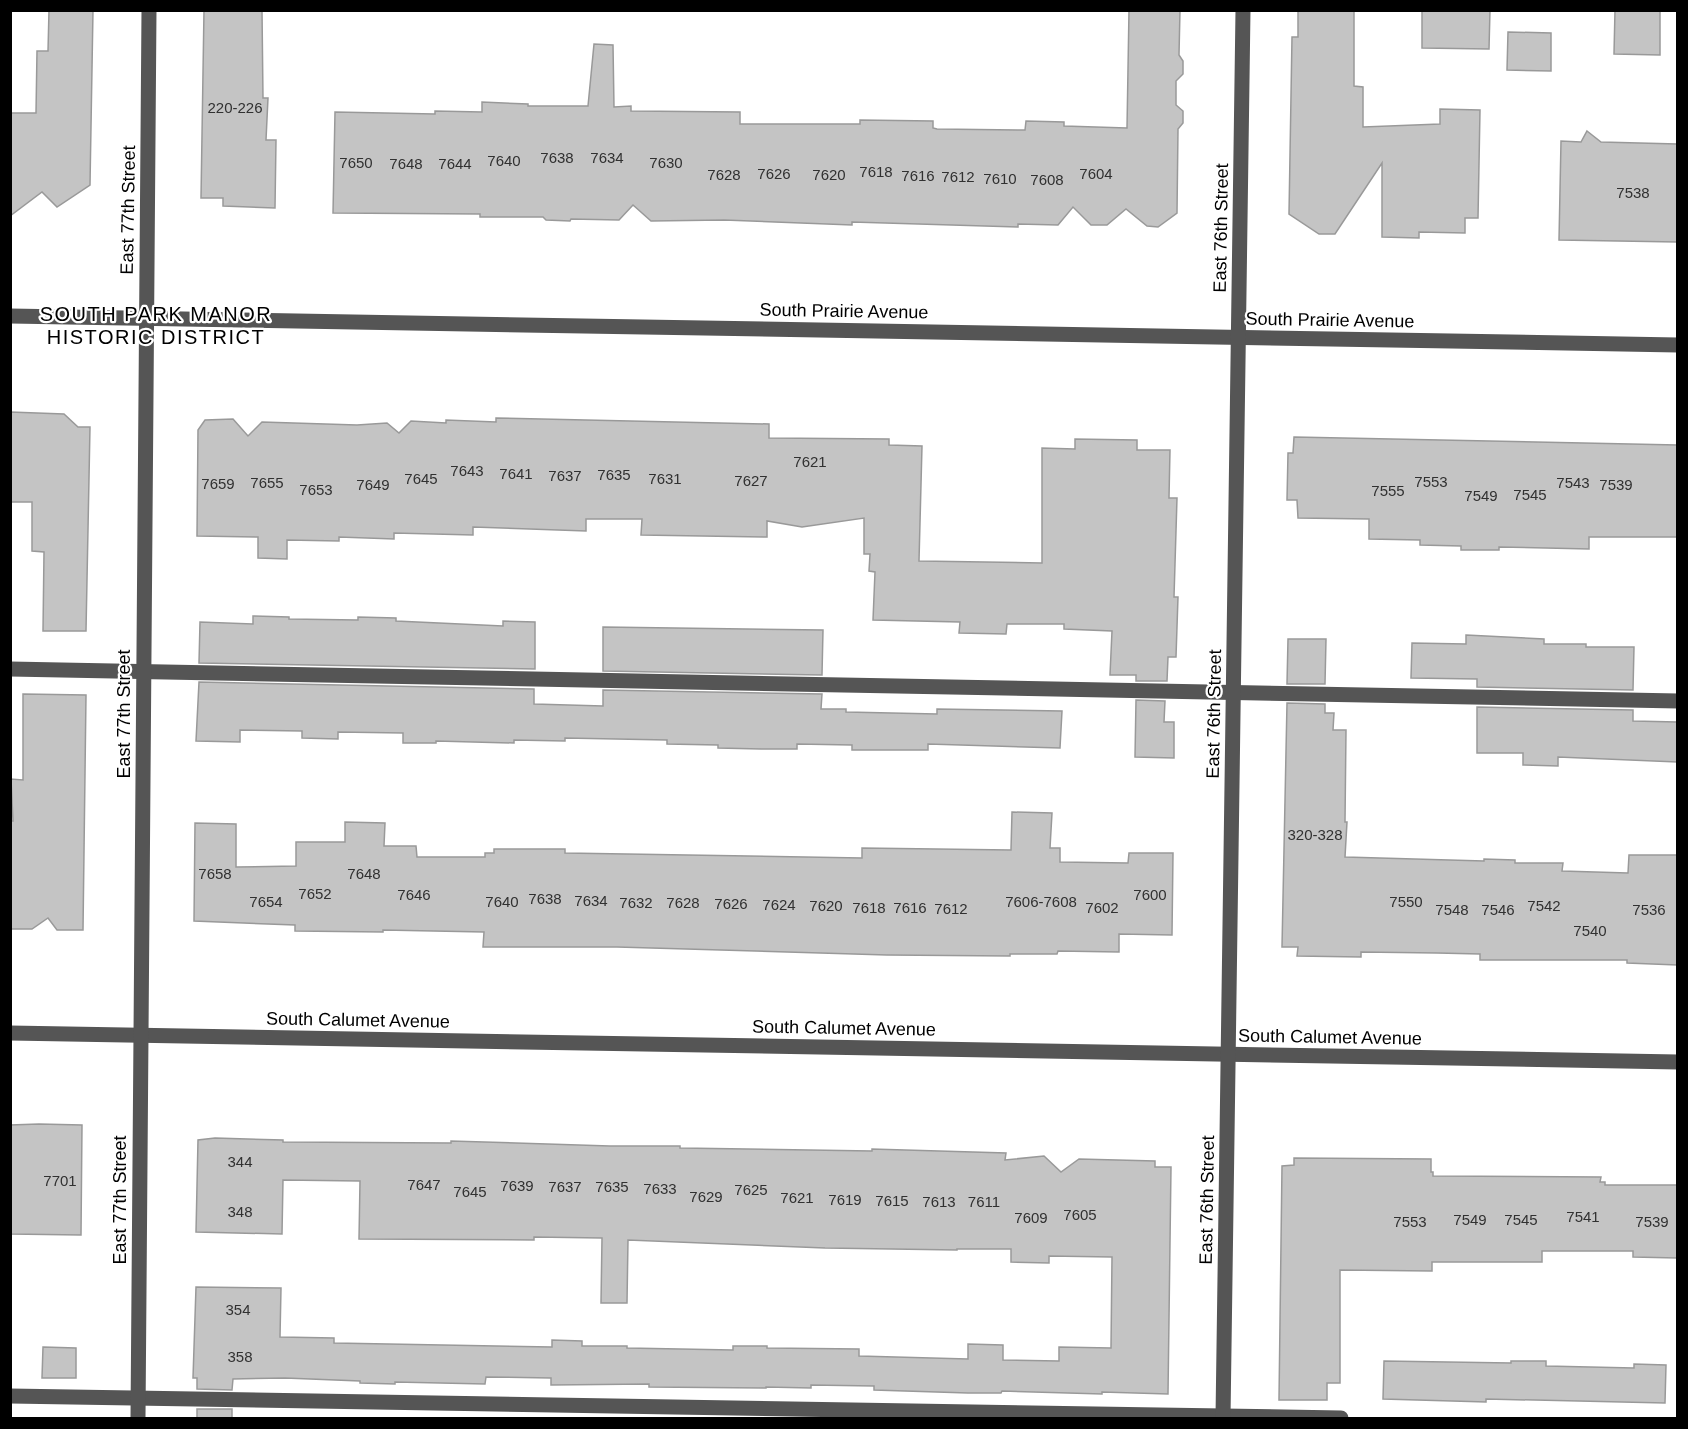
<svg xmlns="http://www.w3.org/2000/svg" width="1688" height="1429" font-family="Arial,sans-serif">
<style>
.building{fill:#c4c4c4;stroke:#999;stroke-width:1.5}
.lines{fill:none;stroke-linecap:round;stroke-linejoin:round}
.minor{stroke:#555;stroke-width:15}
.labels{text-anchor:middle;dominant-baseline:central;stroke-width:4.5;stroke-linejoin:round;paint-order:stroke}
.number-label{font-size:15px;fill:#313131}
.street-label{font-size:18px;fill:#000;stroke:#fff}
.neighbourhood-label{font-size:20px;letter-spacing:1.5px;fill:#000;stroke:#fff}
</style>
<rect width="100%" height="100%" fill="#fff"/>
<g class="building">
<path d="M49 10H93L90 185 57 207 42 192 10 216V113H36L37 51H48Z"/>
<path d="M204 10H262L263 98H268L266 140H276L275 208 223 206V198H201Z"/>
<path d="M1129 10H1180L1179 55 1183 61V74L1176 81V105L1183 111V123L1178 129 1177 213 1158 227 1147 226 1126 209 1107 225H1091L1073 207 1058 225 1018 224V227L852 222V225L724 220 651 221 633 205 619 220 571 219 570 221 546 220 543 217H480V214L333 213 335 112 435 114V111L482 112V102L528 104V106H588L594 44 613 45 614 107 631 106V111L740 112V124H860V120L933 121V128L937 129 1025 130 1026 121 1064 122V126L1127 128Z"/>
<path d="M1298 10H1354V86L1363 87V127L1440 124V109L1480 110 1478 218H1465V233L1419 232V238L1382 237V163L1335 234H1319L1289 214 1292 37H1298Z"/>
<path d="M1422 10H1490L1489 49 1422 48Z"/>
<path d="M1615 10H1660V55L1614 54Z"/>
<path d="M1508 32 1551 33V71L1507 70Z"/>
<path d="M1587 131 1601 142 1677 144V242L1559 240 1561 141 1581 142Z"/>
<path d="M10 412 64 414 78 427H90L86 631H43L44 552 32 551V502H10Z"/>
<path d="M496 418 769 424V438L889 439V445L922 446 919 561 1042 563V448L1075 449V439L1137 440V450H1170L1169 498H1177L1174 597H1178L1176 657H1168L1167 681H1136V675H1110L1112 631 1064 629V624H1007L1006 634 959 633 960 622 873 620 875 572 869 571 870 554H864V518L802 527 767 521V537L641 535 642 519H586V531L473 527V535L394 533V539L339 537V541L287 540V559L258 558V537L197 536 198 430 205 420 233 419 248 436 262 422 357 425 387 423 399 433 411 421 446 423V420L496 422Z"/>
<path d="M1294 437 1677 445V537H1589V549L1499 547V550H1461V546L1420 545V540L1369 539V519L1298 518 1297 500H1287L1288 453H1293Z"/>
<path d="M253 616 289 617V619L358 620V617L396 618V621L503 626V621L535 622V669L199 663 200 622 253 624Z"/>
<path d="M603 627 823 630 822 675 603 671Z"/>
<path d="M1466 635 1544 639V644H1586V647H1634L1633 690 1477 687V679L1411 678 1412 643 1466 644Z"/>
<path d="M1288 639H1326L1325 684H1287Z"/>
<path d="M199 682 534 689V704L603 706V690L822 694 821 709H846V712L937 714V709L1062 711 1060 748 928 744V750H852V745L797 744V749H761L718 748V745L667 744V740L565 738V741L514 740V743L436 741V743H403V733L338 732V739L302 738V731L240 730V742L196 741Z"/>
<path d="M23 694 86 695 83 930H57L48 918 32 929H10V821H13L11 779 23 780Z"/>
<path d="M1136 700 1165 701 1164 722H1174V758L1135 757Z"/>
<path d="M1287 703 1325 704V713H1334L1333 730H1346L1345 822H1347L1345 857 1484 861V859L1515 860V863H1563L1562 871 1628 873 1629 855H1677V965L1627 963V960H1480V954L1437 953 1361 952V957L1297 956 1298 947H1282Z"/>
<path d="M1477 707 1633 710V721L1677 722V762L1558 757V766L1523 765V753H1477Z"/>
<path d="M1012 812 1052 813 1050 848H1060V862L1128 863 1129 853H1173L1172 935 1119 934V952L1058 951 1057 954H1010V956L887 955 617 947H483L484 932 383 930V932L295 931V925L194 921 195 823 236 824V867L296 866V842H345V822L385 823 384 846H416L417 857H485V853H494V849H565V853L862 858V848L1011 850Z"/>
<path d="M39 1124 82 1125 81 1235 10 1234V1125Z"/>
<path d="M215 1138 283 1140V1142L451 1143V1141L610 1146H680V1148L872 1151V1149L1006 1153 1005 1160 1044 1156 1061 1172 1079 1159 1155 1161V1167H1171L1168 1394 1102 1392V1394L1002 1391 1001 1393H968L874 1390V1386L811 1385V1388L766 1387V1388L649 1387V1384L551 1385V1378L486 1377 485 1384 395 1382V1384L360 1383V1381L285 1378 233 1379 232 1390 197 1389V1378H193L196 1287 281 1288 280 1337 334 1338V1343L552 1347V1340L582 1341V1346H627V1348L733 1350V1346H767V1348L859 1349V1356L968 1359V1344L1003 1345V1360L1059 1361V1347L1111 1348 1112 1257 1049 1256V1263L1011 1262V1249H957V1250L825 1248 628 1240 627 1303H601L602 1238 534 1237V1240L359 1239 360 1181 283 1180 282 1234 196 1232 198 1140Z"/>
<path d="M1294 1158 1431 1159V1172H1433V1176L1601 1177 1600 1182H1605V1185H1677V1258L1633 1257V1251H1542V1262H1432V1271L1340 1270V1383H1327V1400H1279L1282 1166 1294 1165Z"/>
<path d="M43 1347 76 1348V1378H42Z"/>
<path d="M1384 1361 1511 1363V1361H1546V1366L1634 1368V1364L1666 1365 1665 1403 1486 1399V1402L1383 1399Z"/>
<rect x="197" y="1409" width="35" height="10"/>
</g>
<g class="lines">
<g class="minor">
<path d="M10 316 1678 345"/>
<path d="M10 669 1678 701"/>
<path d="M10 1033 1678 1062"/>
<path d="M10 1396 1341 1418"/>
<path d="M138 1418 149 10"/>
<path d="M1223 1418 1243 10"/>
</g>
</g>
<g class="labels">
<g class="number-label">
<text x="235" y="107">220-226</text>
<text x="557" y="157">7638</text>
<text x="607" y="157">7634</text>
<text x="504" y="160">7640</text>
<text x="356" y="162">7650</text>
<text x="666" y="162">7630</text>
<text x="406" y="163">7648</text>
<text x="455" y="163">7644</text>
<text x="876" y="171">7618</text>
<text x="774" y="173">7626</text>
<text x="1096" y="173">7604</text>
<text x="724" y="174">7628</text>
<text x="829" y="174">7620</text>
<text x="918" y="175">7616</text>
<text x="958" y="176">7612</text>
<text x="1000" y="178">7610</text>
<text x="1047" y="179">7608</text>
<text x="1633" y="192">7538</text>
<text x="810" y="461">7621</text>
<text x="467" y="470">7643</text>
<text x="516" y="473">7641</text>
<text x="614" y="474">7635</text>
<text x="565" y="475">7637</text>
<text x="421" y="478">7645</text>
<text x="665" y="478">7631</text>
<text x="751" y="480">7627</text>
<text x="1431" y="481">7553</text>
<text x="267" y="482">7655</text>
<text x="1573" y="482">7543</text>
<text x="218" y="483">7659</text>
<text x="373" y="484">7649</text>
<text x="1616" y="484">7539</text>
<text x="316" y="489">7653</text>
<text x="1388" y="490">7555</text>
<text x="1530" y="494">7545</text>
<text x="1481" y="495">7549</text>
<text x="1315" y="834">320-328</text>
<text x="215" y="873">7658</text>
<text x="364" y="873">7648</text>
<text x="315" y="893">7652</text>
<text x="414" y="894">7646</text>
<text x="1150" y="894">7600</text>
<text x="545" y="898">7638</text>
<text x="591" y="900">7634</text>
<text x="266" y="901">7654</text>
<text x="502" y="901">7640</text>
<text x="1041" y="901">7606-7608</text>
<text x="1406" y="901">7550</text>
<text x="636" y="902">7632</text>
<text x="683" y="902">7628</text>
<text x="731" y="903">7626</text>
<text x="779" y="904">7624</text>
<text x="826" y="905">7620</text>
<text x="1544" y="905">7542</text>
<text x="869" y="907">7618</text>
<text x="910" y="907">7616</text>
<text x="1102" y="907">7602</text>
<text x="951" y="908">7612</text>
<text x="1452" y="909">7548</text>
<text x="1498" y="909">7546</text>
<text x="1649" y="909">7536</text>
<text x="1590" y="930">7540</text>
<text x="240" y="1161">344</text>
<text x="60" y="1180">7701</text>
<text x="424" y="1184">7647</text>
<text x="517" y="1185">7639</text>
<text x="565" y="1186">7637</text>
<text x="612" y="1186">7635</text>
<text x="660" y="1188">7633</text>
<text x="751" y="1189">7625</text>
<text x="470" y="1191">7645</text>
<text x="706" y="1196">7629</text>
<text x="797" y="1197">7621</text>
<text x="845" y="1199">7619</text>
<text x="892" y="1200">7615</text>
<text x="939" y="1201">7613</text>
<text x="984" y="1201">7611</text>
<text x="240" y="1211">348</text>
<text x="1080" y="1214">7605</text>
<text x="1583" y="1216">7541</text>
<text x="1031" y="1217">7609</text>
<text x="1470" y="1219">7549</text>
<text x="1521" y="1219">7545</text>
<text x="1410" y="1221">7553</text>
<text x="1652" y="1221">7539</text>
<text x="238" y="1309">354</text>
<text x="240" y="1356">358</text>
</g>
<g class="street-label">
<text transform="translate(128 210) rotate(-89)">East 77th Street</text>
<text transform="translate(1221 228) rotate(-89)">East 76th Street</text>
<text transform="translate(844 311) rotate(1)">South Prairie Avenue</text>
<text transform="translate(1330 320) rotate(1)">South Prairie Avenue</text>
<text transform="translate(124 714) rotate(-90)">East 77th Street</text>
<text transform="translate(1214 714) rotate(-89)">East 76th Street</text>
<text transform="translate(358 1020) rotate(1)">South Calumet Avenue</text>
<text transform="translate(844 1028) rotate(1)">South Calumet Avenue</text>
<text transform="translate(1330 1037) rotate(1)">South Calumet Avenue</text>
<text transform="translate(120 1200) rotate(-90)">East 77th Street</text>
<text transform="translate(1207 1200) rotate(-89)">East 76th Street</text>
</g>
<g class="neighbourhood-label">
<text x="156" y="314">SOUTH PARK MANOR<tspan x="156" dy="23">HISTORIC DISTRICT</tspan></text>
</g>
</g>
<rect width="1688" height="1429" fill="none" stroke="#000000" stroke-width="24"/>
</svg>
